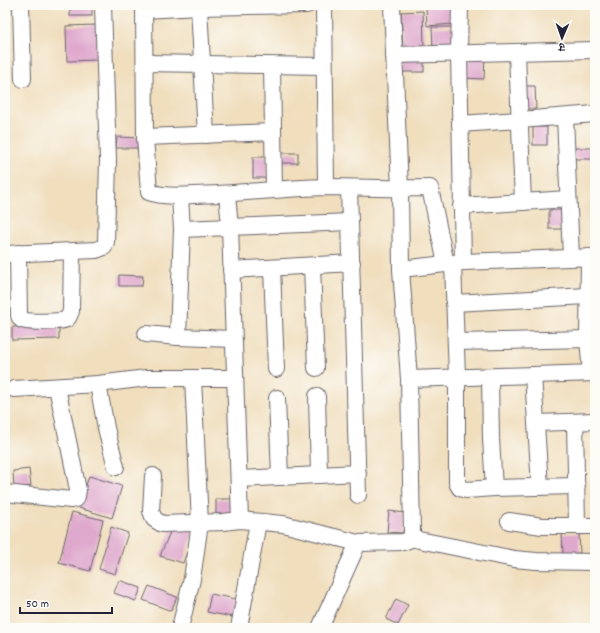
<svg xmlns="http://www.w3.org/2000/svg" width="600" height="633" font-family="Dekko,'Playpen Sans Deva',sans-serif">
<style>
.building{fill:#dfa9cd}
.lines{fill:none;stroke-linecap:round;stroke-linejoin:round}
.minor-casing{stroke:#6a6468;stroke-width:18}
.minor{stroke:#fff;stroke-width:16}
</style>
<rect width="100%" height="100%" fill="#fdfcf7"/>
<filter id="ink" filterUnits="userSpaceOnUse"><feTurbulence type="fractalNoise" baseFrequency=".025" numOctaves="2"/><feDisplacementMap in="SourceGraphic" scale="8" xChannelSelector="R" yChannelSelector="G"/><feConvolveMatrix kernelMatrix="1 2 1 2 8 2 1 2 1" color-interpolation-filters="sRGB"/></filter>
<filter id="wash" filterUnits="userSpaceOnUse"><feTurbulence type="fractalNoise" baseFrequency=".012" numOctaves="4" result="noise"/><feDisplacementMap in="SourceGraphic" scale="16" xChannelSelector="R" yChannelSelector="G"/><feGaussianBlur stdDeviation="0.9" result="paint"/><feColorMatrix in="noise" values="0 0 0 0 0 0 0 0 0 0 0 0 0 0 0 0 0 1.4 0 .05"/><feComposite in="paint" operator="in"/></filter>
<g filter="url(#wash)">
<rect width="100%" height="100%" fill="#f0debd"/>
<g id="blocks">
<g class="building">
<rect x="70" y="5" width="22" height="11"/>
<path d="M452 6 453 24 427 26 426 7Z"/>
<path d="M423 11 424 47 403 48 401 12Z"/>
<path d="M97 25 98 60 67 61 66 26Z"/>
<path d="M432 27H454V48L433 49Z"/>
<path d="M461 55H485L484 79 462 78Z"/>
<rect x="400" y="56" width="24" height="16"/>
<path d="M523 86H535L536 109H523Z"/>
<rect x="533" y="127" width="14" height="18"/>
<path d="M117 137 142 138 141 148H116Z"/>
<rect x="570" y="148" width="23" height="11"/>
<rect x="275" y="153" width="23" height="10"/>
<rect x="253" y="157" width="14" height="21"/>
<rect x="549" y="210" width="15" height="19"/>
<path d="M119 275 143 276 142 286H119Z"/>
<path d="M59 326V339L12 340V327Z"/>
<path d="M29 469 31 486 14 488 13 471Z"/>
<path d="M89 476 122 486 112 518 79 508Z"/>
<rect x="216" y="499" width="20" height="15"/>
<path d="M389 511 405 513 403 533 387 532Z"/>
<path d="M72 512 103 520 90 571 59 563Z"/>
<path d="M173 525 196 526 183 563 160 556Z"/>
<path d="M111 527 128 533 115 574 99 569Z"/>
<path d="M579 533 580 553 563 554 562 534Z"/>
<rect x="592" y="534" width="3" height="19"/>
<path d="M119 580 141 588 136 601 114 593Z"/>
<path d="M149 586 177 597 171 611 143 600Z"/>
<path d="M211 594 236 599 232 617 207 612Z"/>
<path d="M396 599 408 605 398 625 386 619Z"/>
</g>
</g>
</g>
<g filter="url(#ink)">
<use href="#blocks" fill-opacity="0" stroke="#6a6468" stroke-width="1"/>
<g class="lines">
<defs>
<g id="minor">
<path d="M21 5 23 79"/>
<path d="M144 5 145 137 149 192C162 197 180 196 194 195 238 194 282 188 326 187 360 187 395 189 430 188L446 264"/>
<path d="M324 5 326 187"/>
<path d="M392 5 400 189 401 269 409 379 412 532 414 538"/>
<path d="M460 5 459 53 463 262"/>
<path d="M199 7 206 135"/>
<path d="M144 10 199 7 307 5"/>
<path d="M517 53 523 202"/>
<path d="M394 55 595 50"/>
<path d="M145 63 324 66"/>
<path d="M272 66 274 190"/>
<path d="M565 117 571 257"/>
<path d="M460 124 520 120 595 114"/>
<path d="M145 137 273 132"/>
<path d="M349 188 358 495"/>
<path d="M227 195 230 226 240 520"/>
<path d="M461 206 568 199"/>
<path d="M182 229 350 222"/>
<path d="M18 253 19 315C19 316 21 319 22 320 27 323 62 322 67 319 69 317 70 314 71 311L72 251"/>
<path d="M5 254 96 250 104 247 106 242 108 160 103 5"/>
<path d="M589 257 588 339 591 373"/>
<path d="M453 263 457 377V483L460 488 466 490 494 488 577 486"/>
<path d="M312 266 316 368"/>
<path d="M272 268 276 369"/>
<path d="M401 269 463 262 595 257"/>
<path d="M231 270 352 263"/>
<path d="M454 303 588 296"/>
<path d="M146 334 178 337 233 339"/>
<path d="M178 337 182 229 180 196"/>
<path d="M456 342 588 339"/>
<path d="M533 375 540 487"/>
<path d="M490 377 491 439 494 488"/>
<path d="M409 379 595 373"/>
<path d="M98 384 106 428 116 467"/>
<path d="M14 389 98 384 147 378H235"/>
<path d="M317 396 319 475"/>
<path d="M277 398 280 477"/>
<path d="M575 422 577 525"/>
<path d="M536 423 595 421"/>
<path d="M153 476 151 511 154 519 162 524 223 522 240 520 283 524 358 543"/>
<path d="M239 479 358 473"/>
<path d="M5 493 71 500 75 499 77 496 78 490 57 387"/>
<path d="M509 521 542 526H595"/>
<path d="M180 628 192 579 200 523 193 378"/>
<path d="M239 628 258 522"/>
<path d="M320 628 358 543 403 542 414 538 419 540 514 559 536 561 595 562"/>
</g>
</defs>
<use href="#minor" class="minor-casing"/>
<use href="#minor" class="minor"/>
</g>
</g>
<rect width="600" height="633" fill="none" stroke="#fdfcf7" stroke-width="20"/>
<g transform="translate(562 38) rotate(182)" stroke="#fdfcf7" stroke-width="3" paint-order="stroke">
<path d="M0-3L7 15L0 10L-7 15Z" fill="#22223b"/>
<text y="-6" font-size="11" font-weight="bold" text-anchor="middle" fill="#22223b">उ</text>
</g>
<path d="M20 607v6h92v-6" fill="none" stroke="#22223b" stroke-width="2"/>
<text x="26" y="607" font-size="12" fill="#22223b" stroke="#fdfcf7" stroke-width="3" paint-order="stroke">50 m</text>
</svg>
